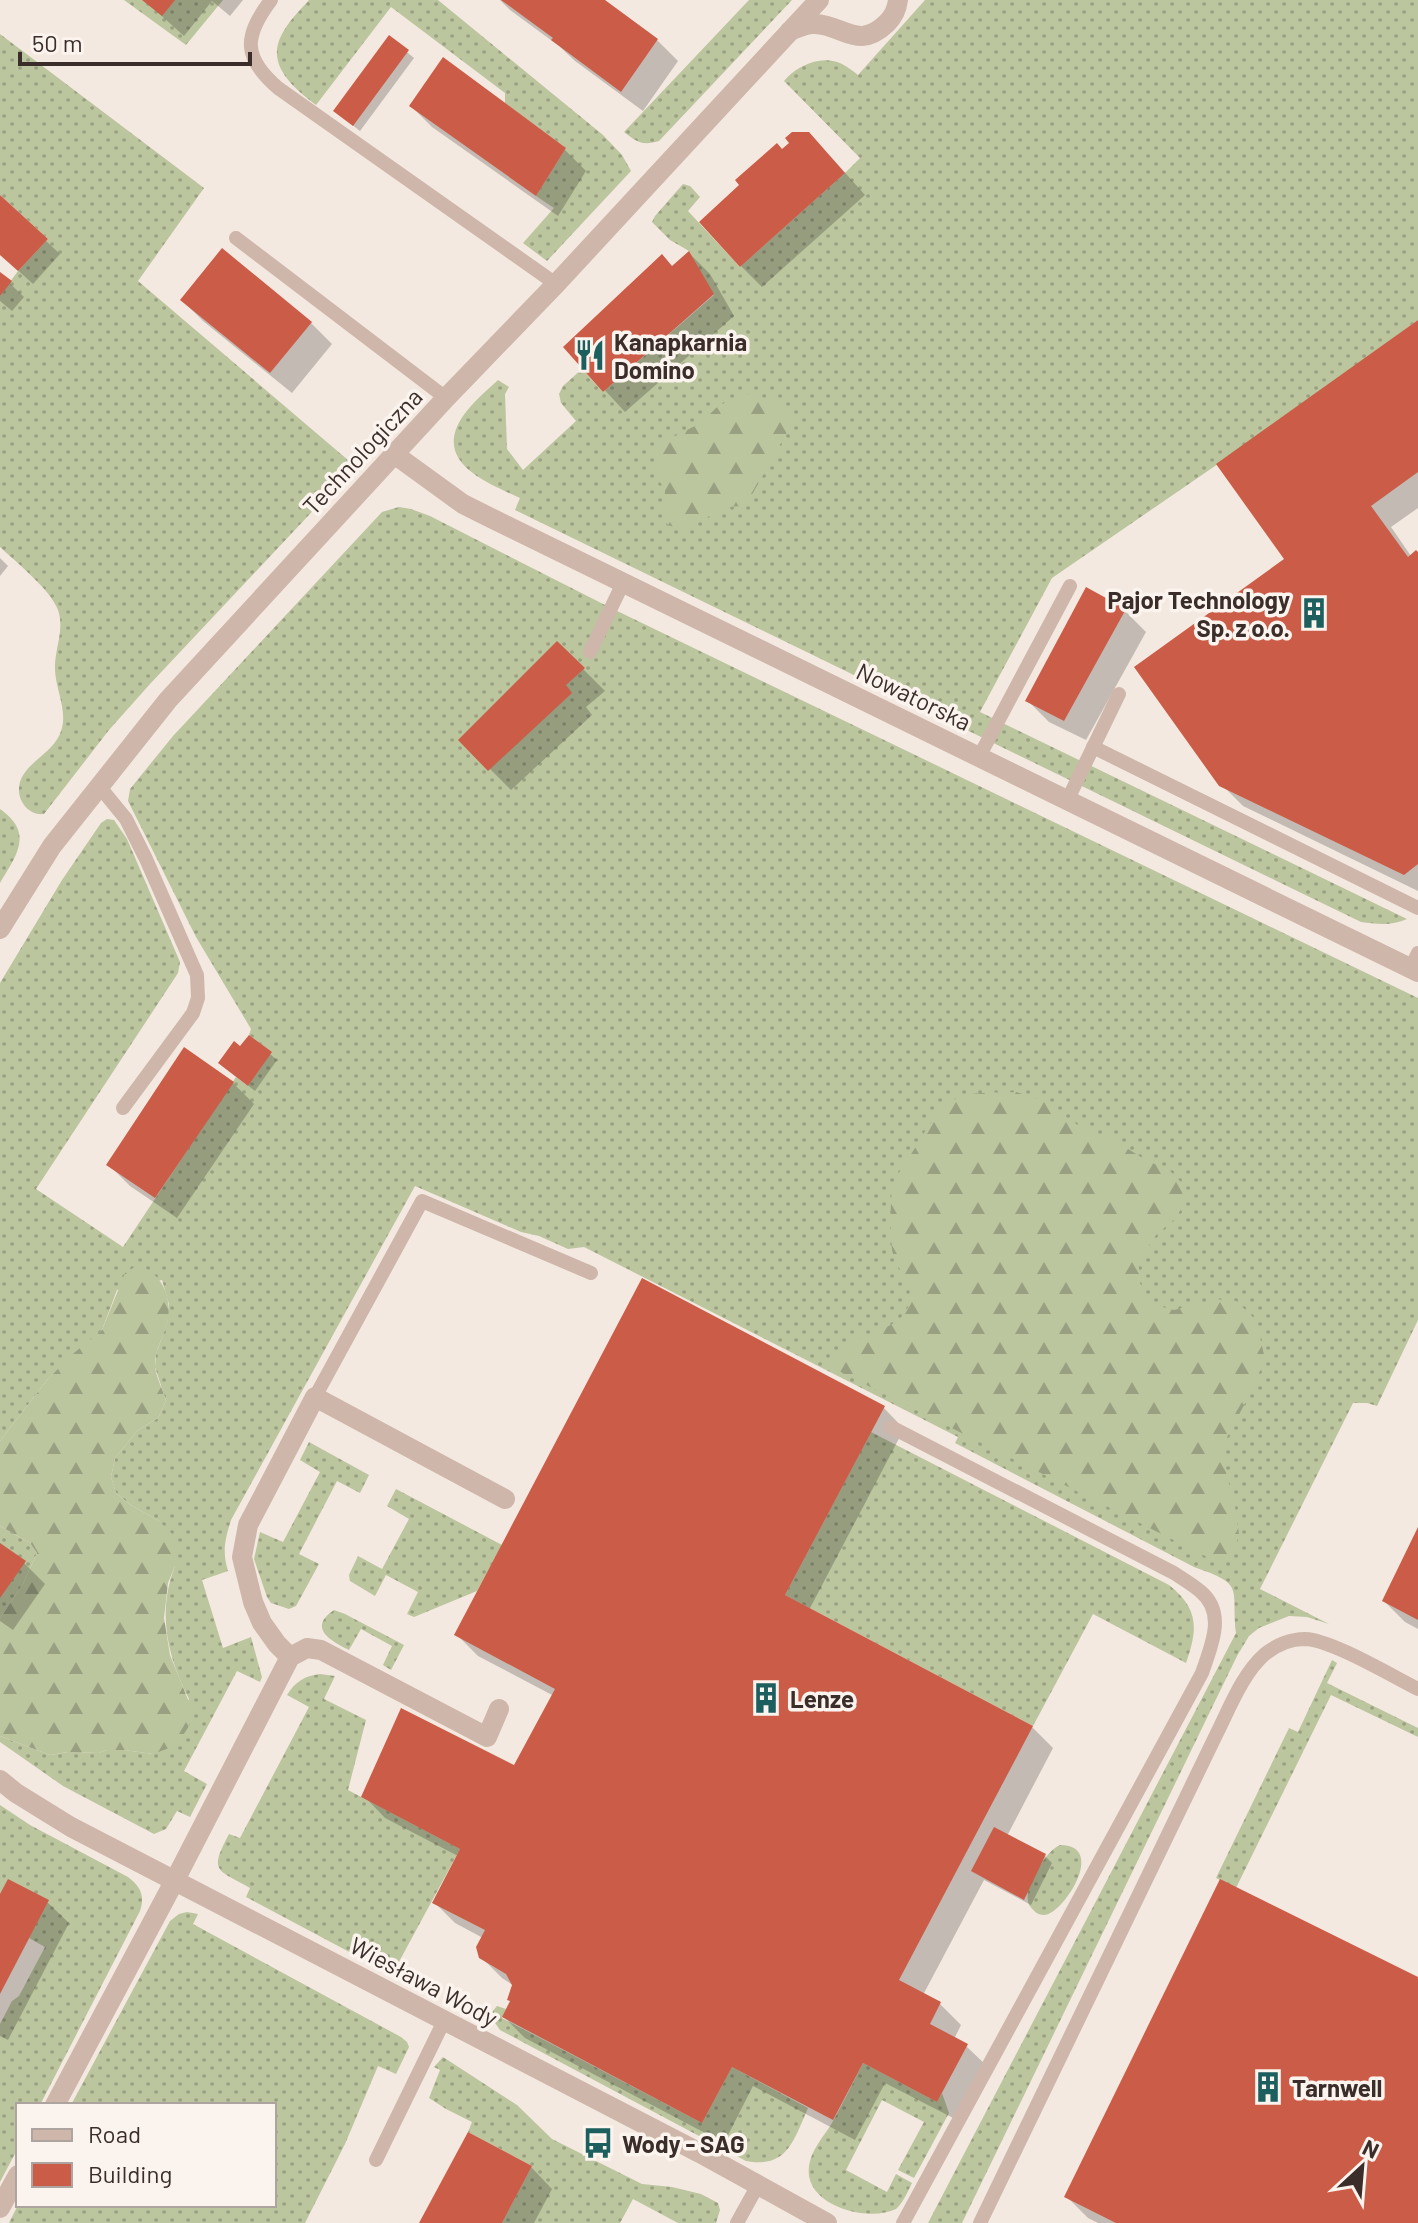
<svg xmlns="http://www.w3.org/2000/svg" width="1418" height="2223" font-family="Barlow,sans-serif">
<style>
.grass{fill:url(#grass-dots)}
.forest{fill:url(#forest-firs)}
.shadow{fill:#0003}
.building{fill:#cb5c47}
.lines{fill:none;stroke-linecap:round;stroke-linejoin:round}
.service{stroke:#ceb7aa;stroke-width:14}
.minor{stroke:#ceb7aa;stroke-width:20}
.tertiary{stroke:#ceb7aa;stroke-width:20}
.labels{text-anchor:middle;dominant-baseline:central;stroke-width:7;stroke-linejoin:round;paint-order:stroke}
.poi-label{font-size:24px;font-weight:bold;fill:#3b2e2a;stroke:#fbf3ed;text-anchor:start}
.street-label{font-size:24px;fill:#3b2e2a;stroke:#fbf3ed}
</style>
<defs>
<pattern id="grass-dots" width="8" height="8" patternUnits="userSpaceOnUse" patternTransform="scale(2)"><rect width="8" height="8" fill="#bbc59e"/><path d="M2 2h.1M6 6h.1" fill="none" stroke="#99a081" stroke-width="1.8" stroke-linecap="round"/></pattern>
<pattern id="forest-firs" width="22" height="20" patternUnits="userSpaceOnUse" patternTransform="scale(2)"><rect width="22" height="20" fill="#bbc59e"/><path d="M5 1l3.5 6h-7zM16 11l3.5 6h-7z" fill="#99a081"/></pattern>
</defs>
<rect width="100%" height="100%" fill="#f4e9e0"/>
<g class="grass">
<path d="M124 0H223L186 45Z"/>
<path d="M309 0H438L603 135 622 155 631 171 547 261 523 243 554 208 536 196 566 148 505 103V93L391 7 316 105C295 89 266 66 281 36 287 23 299 11 309 0Z"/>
<path d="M749 0H792L659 141C642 146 637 142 624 132Z"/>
<path d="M925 0H1418V320L1263 433 1052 578 980 712 1407 919C1392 926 1377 924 1361 922L515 510 520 498C486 482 432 462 463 416 472 403 486 391 498 380L509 387 505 394 507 449 523 470 576 421 561 403 559 394 563 386 582 369 603 392 714 295 689 251 670 240 652 222 655 216 683 184 690 186 700 197 688 211 740 267 845 173 860 158 784 81C797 65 823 54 842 64 848 67 853 71 858 75Z"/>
<path d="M0 34 204 188 138 281 355 466 150 684 109 730 44 814C28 816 15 799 20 782 26 763 50 754 59 736 70 715 56 692 55 670 54 650 65 630 58 610 51 590 16 562 0 547V296L18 271 48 239 0 195Z"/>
<path d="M399 507 411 509 430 516 611 608 1418 998V1320L1377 1406 1367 1403H1353L1260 1589 1329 1624 1307 1617 1289 1616 1259 1628 1249 1636 1237 1656 962 2223H928L1236 1633C1231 1587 1246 1585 1194 1567L955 1443 958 1437 584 1247 568 1249 539 1236 521 1232 415 1186 231 1520C225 1540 222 1551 228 1571L202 1580 223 1648 251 1637 262 1677 260 1682 237 1671 184 1771 207 1784 190 1817 177 1811 166 1829 154 1834 63 1786 0 1742V1736L50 1755 68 1752 99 1753 106 1750H124L153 1754 189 1699C167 1656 157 1612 175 1566L159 1521 129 1504 116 1493 111 1477 115 1458 138 1430 158 1418 166 1401 155 1367 156 1354 167 1323 169 1304 162 1280 117 1290 102 1330 47 1380 0 1441V983L62 880 101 823 107 819 114 820 127 839 180 962 178 973 36 1189 123 1247 236 1077 248 1086 271 1052 249 1035 251 1029 196 937 128 801 130 789 173 736 382 512Z"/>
<path d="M0 809C34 833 17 855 0 883Z"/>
<path d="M871 1432 1169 1585C1199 1609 1198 1629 1186 1663L1093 1614 1033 1726 785 1595Z"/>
<path d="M309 1442 369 1475 360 1493 337 1481 299 1554 319 1564 296 1606 289 1609 271 1603 267 1597 254 1559 260 1532 283 1542 320 1472 300 1460Z"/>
<path d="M396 1489 502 1545 477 1591 414 1617 407 1614 418 1592 386 1575 375 1596 350 1581 349 1575 358 1556 382 1569 409 1519 387 1506Z"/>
<path d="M0 1526 30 1543 37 1553 23 1584 0 1618Z"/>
<path d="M334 1610 345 1614 404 1645 391 1670 383 1665 392 1646 361 1629 349 1650C331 1641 307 1628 334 1610Z"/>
<path d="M1332 1660 1337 1663 1327 1683 1418 1728V1737L1331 1695 1236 1888 1216 1878 1289 1728 1298 1732Z"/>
<path d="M320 1674 335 1676 324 1699 366 1720 348 1790 460 1849 394 1971 380 1968 370 1963 246 1897 250 1888C216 1869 209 1872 229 1834L240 1838 309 1707 287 1695C295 1682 304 1676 320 1674Z"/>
<path d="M0 1805 30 1825 128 1877C141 1887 145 1896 140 1911L40 2105H18V2148L0 2182V2024L12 2001 19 1996 45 1947 29 1938 48 1901 0 1894Z"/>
<path d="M1060 1845C1108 1845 1063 1915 1044 1915 1037 1915 1033 1910 1029 1905 1028 1902 1027 1895 1028 1892 1031 1878 1047 1850 1060 1845Z"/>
<path d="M187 1912 198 1914 193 1924 401 2037 407 2042 409 2047 396 2074 378 2066 345 2144 305 2223H9L18 2205H274V2105H71L170 1921 179 1914Z"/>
<path d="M497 2006 506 2009 502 2018 702 2123 732 2067 808 2108C794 2139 788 2169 746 2161L500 2030 491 2017 492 2012Z"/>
<path d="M443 2057 517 2105 552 2139 642 2184 672 2187 701 2194 718 2203 720 2210 716 2223H678L633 2199 620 2223H502L532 2166 468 2132 472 2122 446 2109 429 2098 440 2070 434 2067Z"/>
<path d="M863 2063 937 2102 942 2093 949 2113 914 2178 898 2170 924 2122 882 2100 846 2170 887 2192 896 2174 912 2183C908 2191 903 2203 896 2209 867 2223 803 2205 809 2166 811 2150 824 2136 832 2123 843 2103 853 2083 863 2063Z"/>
</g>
<g class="forest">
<path d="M749 394C768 398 785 402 794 420L745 507C715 502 705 527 681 528 677 528 672 526 668 525L663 516 665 491 658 478 657 451 667 440 701 423 716 408 731 399Z"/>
<path d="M1016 1092 1042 1100 1082 1128 1109 1137 1144 1159 1170 1171 1182 1183 1183 1204 1177 1217 1156 1235 1139 1260V1281L1151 1304 1174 1310 1215 1299 1236 1301 1256 1320 1265 1359 1251 1392 1226 1439 1224 1465 1235 1506 1239 1534 1234 1551 1226 1563H1219L825 1364C841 1333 897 1336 908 1307 917 1286 895 1269 892 1250 891 1234 889 1196 894 1182 898 1173 905 1164 910 1156 923 1136 934 1112 955 1099 968 1091 1001 1093 1016 1092Z"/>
<path d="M138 1265C164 1274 174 1301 166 1327 162 1339 155 1351 155 1364 155 1376 163 1389 166 1401L158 1418 138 1430 115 1458 111 1477 116 1493 129 1504 159 1521 171 1533 179 1547 175 1566 168 1583 164 1618 170 1655 193 1712 189 1726 182 1737 169 1748 153 1754 124 1750H106L99 1753 68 1752 50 1755 0 1736V1618L23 1584 37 1553 30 1543 0 1526V1441L47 1380 74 1353 102 1330 125 1273Z"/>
</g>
<g class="shadow">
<path d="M144 0H243L230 16 212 1 184 36Z"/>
<path d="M500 0H602L657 40 678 61 643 111 575 61 559 46 510 10Z"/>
<path d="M390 38 414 58 360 131 342 117Z"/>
<path d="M411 106 565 150 586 171 558 216 432 127Z"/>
<path d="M782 151 830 156 865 195 762 287 741 266Z"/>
<path d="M0 198 60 254 33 284 0 254Z"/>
<path d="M689 253 710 274 734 316 625 412 566 348 673 268Z"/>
<path d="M0 274 24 297 12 311 0 301Z"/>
<path d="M182 300 311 323 332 344 292 393 203 321Z"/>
<path d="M1418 322V508L1391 527 1411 556 1418 554V891L1243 806 1221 784 1287 559Z"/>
<path d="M0 558 8 566 0 576Z"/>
<path d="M1125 611 1146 632 1086 740 1049 722 1028 701Z"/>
<path d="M557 643 605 691 586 707 592 715 511 790 461 740Z"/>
<path d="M241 1049 270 1054 277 1060 255 1091 227 1069Z"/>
<path d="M233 1083 254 1104 177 1218 130 1186 109 1165Z"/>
<path d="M883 1407 904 1429 809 1610 1032 1727 1053 1748 1007 1836 1045 1856 1052 1863 1031 1905 984 1880 923 1995 940 2004 961 2025 954 2039 966 2046 988 2067 959 2121 885 2083 855 2140 753 2086 724 2143 525 2038 504 2017 512 2002 514 1986 502 1978 481 1957 483 1938 455 1923 434 1902 458 1856 385 1818 364 1796 515 1768 554 1696 478 1656 457 1635Z"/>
<path d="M1418 1530V1629L1405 1622 1384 1601Z"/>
<path d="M0 1545 24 1563 45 1584 13 1630 0 1621Z"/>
<path d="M0 1899 47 1902 69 1923 8 2040 0 2036Z"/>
<path d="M1418 1979V2223H1098L1088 2218 1067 2197Z"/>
<path d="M531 2167 552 2189 534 2223H420Z"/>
</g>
<g class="building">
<path d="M142 0H175L162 16Z"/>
<path d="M501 0H605L658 39 621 92 551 40 553 38Z"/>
<path d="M389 35 409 50 353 126 333 111Z"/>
<path d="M443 57 566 148 536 196 409 106Z"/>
<path d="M792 132H809L845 173 740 267 699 222 739 185 735 180 777 143 782 149 789 143 785 138Z"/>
<path d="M0 195 48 239 18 271 0 255Z"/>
<path d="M222 248 312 322 270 373 180 300Z"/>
<path d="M689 251 714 294 603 392 563 347 662 254 672 266Z"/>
<path d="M0 272 12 281 0 296Z"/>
<path d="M1418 320V472L1371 506 1408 557 1416 550 1418 552V864L1404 875 1219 786 1134 667 1284 559 1216 464Z"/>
<path d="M1086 587 1126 609 1064 721 1025 701Z"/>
<path d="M557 641 585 668 566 685 572 693 488 771 458 740Z"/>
<path d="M249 1035 272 1052 248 1086 218 1063 234 1041 240 1046Z"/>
<path d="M184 1047 234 1082 155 1198 106 1165Z"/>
<path d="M642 1278 885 1406 785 1595 1033 1726 899 1980 941 2002 930 2024 968 2044 937 2102 863 2063 833 2120 732 2067 702 2123 502 2017 510 2001 507 2000 512 1985 506 1974 479 1958 476 1947 485 1930 432 1903 460 1849 361 1797 401 1708 514 1765 555 1689 454 1635Z"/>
<path d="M1418 1527V1620L1382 1601Z"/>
<path d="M0 1543 26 1561 0 1598Z"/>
<path d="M994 1827 1046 1854 1024 1900 971 1871Z"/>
<path d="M8 1879 49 1900 0 1994V1894Z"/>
<path d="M1220 1879 1418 1977V2223H1116L1064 2197Z"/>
<path d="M468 2132 532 2166 502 2223H419Z"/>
</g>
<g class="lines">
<g class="service">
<path d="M271 0C244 36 242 57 278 88L556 284"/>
<path d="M236 238 446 398"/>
<path d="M590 652 623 583"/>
<path d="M1093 747 1418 908"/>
<path d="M979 757 1070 586"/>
<path d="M99 786 126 819 146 859 197 975 198 998 193 1013 123 1108"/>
<path d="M1067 801 1119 694"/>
<path d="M1410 969 1418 953"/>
<path d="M315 1397 422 1201 591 1273"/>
<path d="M891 1427 1174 1573C1183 1579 1192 1584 1200 1591 1227 1613 1211 1646 1202 1673L903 2223"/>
<path d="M376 2160 444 2021"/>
<path d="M737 2223 758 2185"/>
<path d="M980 2223 1217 1733C1230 1707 1243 1673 1265 1654 1276 1645 1291 1639 1305 1639 1332 1640 1392 1676 1418 1689"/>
</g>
<g class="minor">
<path d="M790 31C798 28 806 23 815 24 844 25 858 51 887 23 894 16 897 9 898 0"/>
<path d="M394 454 463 504 493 519 1418 972"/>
<path d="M0 929 52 846 168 700 446 398 556 284 819 0"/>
<path d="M290 1657 277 1644 262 1623 253 1602 242 1557 248 1525 315 1397 505 1499"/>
<path d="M55 2105 175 1880 290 1657 307 1648 321 1650 487 1737 499 1709"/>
<path d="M0 2208 18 2175"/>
</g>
<path class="tertiary" d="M0 1780 16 1793 71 1827 700 2153 827 2223"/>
</g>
<defs>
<symbol id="restaurant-bare" viewBox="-9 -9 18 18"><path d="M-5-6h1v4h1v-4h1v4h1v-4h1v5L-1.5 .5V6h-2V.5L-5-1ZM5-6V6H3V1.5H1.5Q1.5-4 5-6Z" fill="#1d5f5e" stroke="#fbf3ed" stroke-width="2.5" paint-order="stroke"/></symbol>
<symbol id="building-bare" viewBox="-9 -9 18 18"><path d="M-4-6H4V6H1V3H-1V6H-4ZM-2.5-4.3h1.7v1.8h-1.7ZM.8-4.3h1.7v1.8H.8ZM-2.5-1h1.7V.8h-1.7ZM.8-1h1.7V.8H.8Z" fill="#1d5f5e" stroke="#fbf3ed" stroke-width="2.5" paint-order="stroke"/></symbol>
<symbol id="bus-bare" viewBox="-9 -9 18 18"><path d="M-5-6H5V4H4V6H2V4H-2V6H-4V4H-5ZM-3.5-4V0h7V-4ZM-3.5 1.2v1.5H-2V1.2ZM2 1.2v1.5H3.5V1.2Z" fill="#1d5f5e" stroke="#fbf3ed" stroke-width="2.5" paint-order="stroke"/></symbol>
</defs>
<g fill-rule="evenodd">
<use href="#restaurant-bare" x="568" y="333" width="44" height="44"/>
<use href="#building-bare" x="1292" y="591" width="44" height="44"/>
<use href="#building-bare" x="744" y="1676" width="44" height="44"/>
<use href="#building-bare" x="1246" y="2065" width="44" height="44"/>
<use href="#bus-bare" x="576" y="2121" width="44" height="44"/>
</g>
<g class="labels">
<g class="poi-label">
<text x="614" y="341">Kanapkarnia<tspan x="614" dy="28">Domino</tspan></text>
<text x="1290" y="599" text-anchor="end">Pajor Technology<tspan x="1290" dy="28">Sp. z o.o.</tspan></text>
<text x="790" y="1698">Lenze</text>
<text x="1292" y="2087">Tarnwell</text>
<text x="622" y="2143">Wody - SAG</text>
</g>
<g class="street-label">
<text transform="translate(362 451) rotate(-47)">Technologiczna</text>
<text transform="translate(914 696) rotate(26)">Nowatorska</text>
<text transform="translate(424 1981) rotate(28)">Wiesława Wody</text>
</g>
</g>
<rect x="16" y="2103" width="260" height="104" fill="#fbf3ed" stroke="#aea49f" stroke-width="2"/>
<rect x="32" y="2129" width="40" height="12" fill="#ceb7aa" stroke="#aea49f" stroke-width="2"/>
<text x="88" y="2143" font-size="24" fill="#3b2e2a">Road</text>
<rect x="32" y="2163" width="40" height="24" fill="#cb5c47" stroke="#aea49f" stroke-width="2"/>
<text x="88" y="2183" font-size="24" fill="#3b2e2a">Building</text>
<g transform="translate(1362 2167) rotate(26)" stroke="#fbf3ed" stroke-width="6" paint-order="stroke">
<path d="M0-6L14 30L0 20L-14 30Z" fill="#3b2e2a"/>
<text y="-12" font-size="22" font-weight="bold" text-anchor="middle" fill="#3b2e2a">N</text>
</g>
<path d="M20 52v12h230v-12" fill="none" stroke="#3b2e2a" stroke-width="4"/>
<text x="32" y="52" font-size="24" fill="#3b2e2a" stroke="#fbf3ed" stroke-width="6" paint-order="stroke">50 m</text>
</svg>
